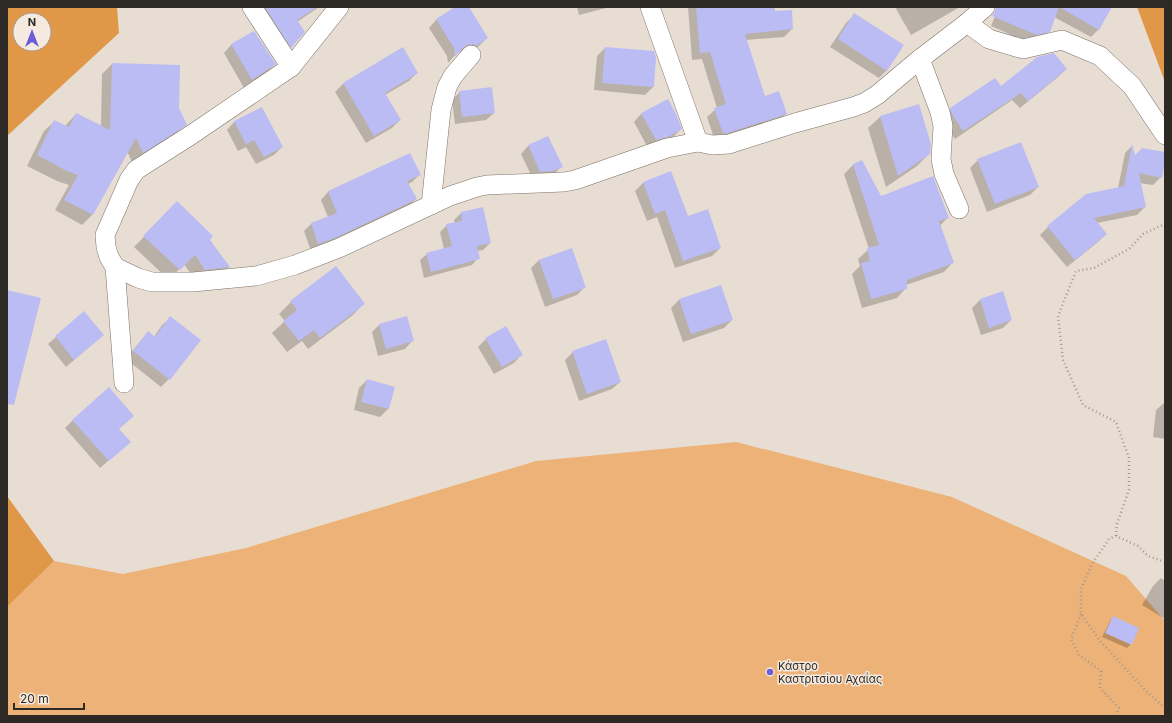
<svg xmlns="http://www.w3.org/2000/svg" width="1172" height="723" font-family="Inter,sans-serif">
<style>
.green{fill:#ecb277}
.forest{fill:#e09747;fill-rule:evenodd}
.shadow{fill:#0003}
.building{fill:#bcbcf4}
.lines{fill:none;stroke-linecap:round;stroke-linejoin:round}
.minor-casing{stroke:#7c7269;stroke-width:20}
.path{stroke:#a29991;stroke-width:2.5;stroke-dasharray:1 3;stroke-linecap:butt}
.minor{stroke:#fff;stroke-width:19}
.poi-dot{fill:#6c5dd7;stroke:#f5eadf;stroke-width:1.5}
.labels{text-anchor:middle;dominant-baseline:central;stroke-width:3;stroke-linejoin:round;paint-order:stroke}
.poi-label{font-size:11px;fill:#2d2925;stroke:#f5eadf;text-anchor:start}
</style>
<rect width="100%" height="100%" fill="#e8ddd2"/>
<path class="green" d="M736 442 952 497 1126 576 1165 621V716H7V607L54 561 123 574 246 548 536 461Z"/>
<g class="forest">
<path d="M7 7H117L119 33 7 136ZM20 20H44V44H20Z"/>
<path d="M1137 7H1165V82Z"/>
<path d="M7 496 54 561 7 607Z"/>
</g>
<g class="shadow">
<path d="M253 7H319L297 22 291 47 283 54Z"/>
<path d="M457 7H467L487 38 479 46 468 53 464 52H458L448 63 447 56 429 28 436 20Z"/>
<path d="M577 7H610L579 15Z"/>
<path d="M688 7H774V12L792 29 784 37 746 40 764 98 786 114 778 122 715 141 707 117 717 108 702 59 692 60Z"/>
<path d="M895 7H960L911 35Z"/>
<path d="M999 7H1111L1099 29 1091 37 1054 17 1049 31 1041 39 1028 42 991 26Z"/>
<path d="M854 15 887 70 879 78 830 47 846 23Z"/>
<path d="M254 32 275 64 267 72 244 88 224 53 231 45Z"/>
<path d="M402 48 417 73 409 81 385 95 400 120 392 128 366 143 335 92 343 84Z"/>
<path d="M605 48 653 52V87L645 95 594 90 597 56Z"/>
<path d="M112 64 178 108 185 124 175 135 132 162 127 151 92 215 82 225 55 210 69 185 57 181 27 166 44 131 55 121 65 126 76 114 101 126 102 74Z"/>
<path d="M1066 69 1058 77 1020 108 1012 100 955 139 944 122 943 117 951 109 1000 88Z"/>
<path d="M460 92 494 113 486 120 455 124 452 100Z"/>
<path d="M667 100 681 129 673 137 659 144 648 148 634 122 641 114Z"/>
<path d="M912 107 929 154 917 166 886 187 868 128 880 117Z"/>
<path d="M262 108 282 147 274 155 256 164 246 147 238 151 227 130 234 122Z"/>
<path d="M548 137 562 166 554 174 533 179 521 154 528 146Z"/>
<path d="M1132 146 1134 156 1165 153 1161 177 1153 185 1139 183 1145 207 1137 215 1097 223 1106 234 1098 242 1067 267 1040 235 1048 227 1118 188 1125 153Z"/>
<path d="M410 154 419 175 412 182 408 184 416 199 408 207 311 251 304 231 312 223 328 217 321 200 328 192Z"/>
<path d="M978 160 1038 187 1030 195 987 212 970 168Z"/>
<path d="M862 162 880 197 948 217 940 226 953 262 944 272 906 285V288L897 298 862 308 852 274 860 266 858 259 869 249 844 174 853 165Z"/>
<path d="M671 173 688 217 720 248 712 256 675 268 657 217 647 221 635 191 643 183Z"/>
<path d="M167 213 208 240 229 267 219 278 195 280 184 264 169 280 134 247Z"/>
<path d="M461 213 490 243 483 250 477 251 478 258 472 265 424 278 420 260 427 254 444 249 440 232 447 225 455 223 454 220Z"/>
<path d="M571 249 585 287 577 295 545 307 531 268 539 260Z"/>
<path d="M336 267 364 303 353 315 308 349 302 341 287 352 272 333 285 321 279 314 291 302Z"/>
<path d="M720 287 732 320 724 328 683 342 671 308 679 300Z"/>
<path d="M1003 292 1011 320 1003 328 981 335 972 308 980 300Z"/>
<path d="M84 313 103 335 66 367 48 344Z"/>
<path d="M170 318 169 379 161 387 126 359 141 340 148 333 154 337 162 325Z"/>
<path d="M379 325 412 341 405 349 378 356 372 332Z"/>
<path d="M486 339 521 355 514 363 494 374 478 347Z"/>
<path d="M573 352 620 382 612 389 579 401 565 360Z"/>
<path d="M367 380 393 387 388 409 380 417 354 410 359 388Z"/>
<path d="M1164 403H1165V439L1153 437 1156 410Z"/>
<path d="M73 420 118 429 122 449 100 468 65 428Z"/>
<path d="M1161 578 1165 581V619L1142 605 1153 586Z"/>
<path d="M1113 617 1131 644 1127 648 1102 637 1110 621Z"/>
</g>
<g class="building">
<path d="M265 7H317L297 20 305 32 291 48Z"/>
<path d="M455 7H469L488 38 476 46 473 44 467 45 463 48 455 56 454 48 436 19Z"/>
<path d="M696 7H775V11L792 10 793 29 745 34 765 96 779 91 787 114 727 133H723L714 108 726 104 710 52 700 53Z"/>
<path d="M996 7H1112L1099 30 1059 7 1050 32 1037 35 992 16 995 11Z"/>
<path d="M854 13 904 45 887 71 838 39Z"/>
<path d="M254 31 276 64 252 80 231 44Z"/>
<path d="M403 47 418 73 385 93 401 120 374 136 343 83Z"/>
<path d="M605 47 654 51 656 57 654 87 602 83Z"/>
<path d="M1054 53 1067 69 1028 101 1021 93 963 131 952 114 950 108 995 78 1001 86 1037 57Z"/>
<path d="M112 63 180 65 179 108 187 125 143 153 136 138 93 215 64 200 78 175 67 171 37 155 54 120 69 127 76 113 110 130Z"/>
<path d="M492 87 495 113 462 117 459 91Z"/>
<path d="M668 99 676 114 682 129 668 137 656 140 641 113Z"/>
<path d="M919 104 931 144 930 154 898 176 880 116Z"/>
<path d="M262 107 283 147 264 157 254 140 246 144 234 121Z"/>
<path d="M548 136 563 167 553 171 540 172 528 145Z"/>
<path d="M1021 142 1039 187 995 204 977 159Z"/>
<path d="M1132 144 1135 155 1142 148 1165 152V162L1162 178 1139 173 1146 207 1094 218 1107 234 1075 260 1047 226 1086 194 1124 186Z"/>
<path d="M410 153 421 175 407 181 417 199 335 238 318 244 311 223 337 213 328 191Z"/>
<path d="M862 160 881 196 933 176 949 218 939 221 954 263 907 280V289L871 299 861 263 870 261 867 248 879 245 853 164Z"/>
<path d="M671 171 688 216 708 209 721 248 683 261 665 210 655 214 643 182Z"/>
<path d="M177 201 213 236 210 240 230 267 205 270 195 255 180 270 143 236Z"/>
<path d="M483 207 491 243 477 246 480 259 431 272 426 253 452 246 446 224 462 221 461 212Z"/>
<path d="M572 248 586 288 553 299 539 260Z"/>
<path d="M336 266 365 304 320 338 314 330 299 341 283 321 297 310 290 301Z"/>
<path d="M721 285 733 320 691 334 679 299Z"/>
<path d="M7 290 41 298 14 405 7 404Z"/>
<path d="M1003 291 1012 320 989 328 980 299Z"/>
<path d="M84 311 104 335 74 360 55 336Z"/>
<path d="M170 316 201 340 170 380 133 351 148 331 155 337Z"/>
<path d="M407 316 414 341 386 349 379 324Z"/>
<path d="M506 326 523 355 502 367 485 338Z"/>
<path d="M606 339 621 382 587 394 572 351Z"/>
<path d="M367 379 395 387 389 409 361 402Z"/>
<path d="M109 387 134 416 119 429 131 442 109 461 72 420Z"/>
<path d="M1113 616 1139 628 1132 645 1105 633Z"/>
</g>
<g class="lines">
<defs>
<g id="minor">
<path d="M252 7 291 67"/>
<path d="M339 7 291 67 191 135 136 170 129 180 105 235 106 247 109 257 115 267 138 278 152 282H193L256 276 295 265 339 248 450 196 477 187 487 185 564 182 575 180 667 148 698 142 712 145 729 144 795 123 853 107 864 103 877 95 920 59 967 23 985 7"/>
<path d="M650 7 698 142"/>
<path d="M967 23 989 39 1023 49 1062 40 1100 56 1132 86 1165 135"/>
<path d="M920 59 940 112 943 126 941 159 944 174 959 209"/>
<path d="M431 205 441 110 447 87 453 76 471 55"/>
<path d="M115 267 124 383"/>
</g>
</defs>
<use href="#minor" class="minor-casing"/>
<g class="path">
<path d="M1116 536 1117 524 1129 490V458L1116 422 1083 405 1063 360 1058 316 1076 271 1094 268 1129 249 1143 234 1165 224"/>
<path d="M1165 562 1148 556 1138 546 1116 536 1109 539 1092 564 1081 589V614L1101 642 1147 692 1165 708"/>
<path d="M1081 614 1071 639 1079 655 1101 671 1100 688 1119 708 1116 716"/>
</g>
<use href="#minor" class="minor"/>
</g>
<circle class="poi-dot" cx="770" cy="672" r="4"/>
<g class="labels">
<g class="poi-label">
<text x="778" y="666">Κάστρο<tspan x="778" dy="13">Καστριτσίου Αχαΐας</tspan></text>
</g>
</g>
<rect width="1172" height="723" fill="none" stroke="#2d2925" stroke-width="16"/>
<g transform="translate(32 32)"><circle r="19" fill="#f5eadf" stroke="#a59d95"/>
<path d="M0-3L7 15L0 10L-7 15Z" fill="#6c5dd7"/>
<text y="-6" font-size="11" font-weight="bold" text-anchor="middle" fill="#2d2925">N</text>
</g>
<path d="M14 703v6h70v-6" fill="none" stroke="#2d2925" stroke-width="2"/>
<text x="20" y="703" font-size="12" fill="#2d2925" stroke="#f5eadf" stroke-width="3" paint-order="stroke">20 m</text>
</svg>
